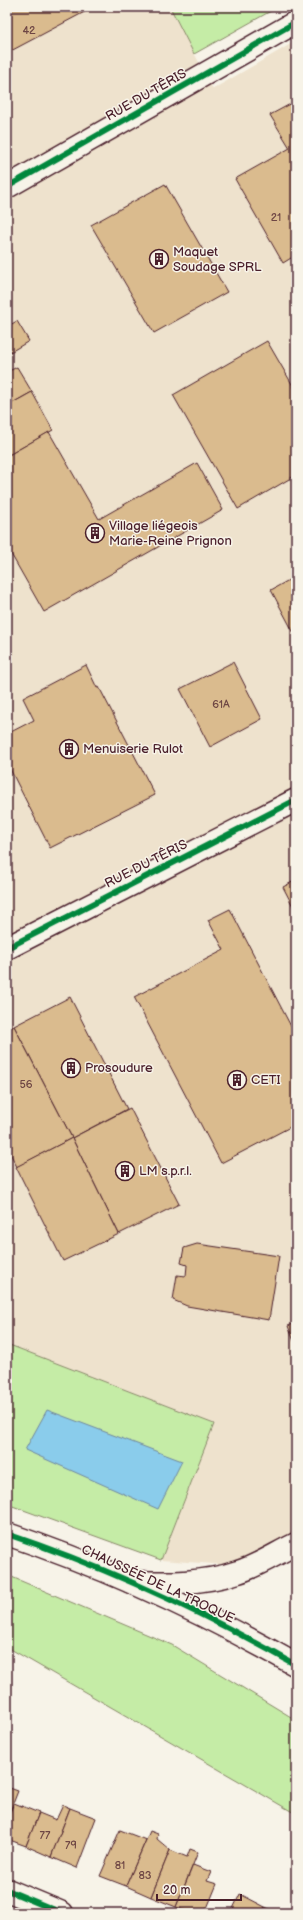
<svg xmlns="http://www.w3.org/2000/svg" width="303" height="1920" font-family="'Balsamiq Sans',sans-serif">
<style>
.built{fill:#eee2cd}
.green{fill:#c5eca6;stroke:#888668}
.water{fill:#8acceb;stroke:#70879e}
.building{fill:#dabb8e;stroke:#4a1f2b}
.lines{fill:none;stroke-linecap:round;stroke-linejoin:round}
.minor-casing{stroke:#4a1f2b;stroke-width:25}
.tertiary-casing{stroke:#4a1f2b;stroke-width:25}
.minor{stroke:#f7f3e8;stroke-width:22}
.tertiary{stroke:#f7f3e8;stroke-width:22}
.cycleway-casing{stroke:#f7f3e8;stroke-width:8}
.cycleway{stroke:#00873e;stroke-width:6}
.labels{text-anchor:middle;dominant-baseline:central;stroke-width:3;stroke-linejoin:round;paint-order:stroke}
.number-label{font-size:11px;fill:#6e4644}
.street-label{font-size:13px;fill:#4a1f2b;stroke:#f7f3e8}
.poi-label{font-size:13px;fill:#4a1f2b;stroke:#f7f3e8;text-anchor:start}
</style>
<rect width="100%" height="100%" fill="#f7f3e8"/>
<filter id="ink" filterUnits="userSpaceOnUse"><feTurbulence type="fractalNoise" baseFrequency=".025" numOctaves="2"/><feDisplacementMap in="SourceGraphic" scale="8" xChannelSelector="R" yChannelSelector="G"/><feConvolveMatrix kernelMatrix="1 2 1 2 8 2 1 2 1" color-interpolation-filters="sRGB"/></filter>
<g filter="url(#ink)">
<path class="built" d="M7 7H170L213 89 296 41V300L291 302 296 314V1532L228 1565 161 1560 214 1424 7 1344Z"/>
<g class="green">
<path d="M170 7H278L194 54Z"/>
<path d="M7 1344 214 1424 161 1560 7 1504Z"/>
<path d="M7 1575 172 1645 296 1720V1814L7 1647Z"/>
</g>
<path class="water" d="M47 1410 182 1461 158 1509 25 1450Z"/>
<g class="building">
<path d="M7 7H94L7 53Z"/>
<path d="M296 101V255L283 263 235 179 290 148 270 115Z"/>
<path d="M165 184 227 292 154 333 91 225Z"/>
<path d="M17 321 29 341 7 354V324L8 326Z"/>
<path d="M267 341 296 391V475L238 509 173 395Z"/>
<path d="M17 367 32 392 7 406V372Z"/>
<path d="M32 392 53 430 7 456V406Z"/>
<path d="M49 432 99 519 197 463 223 510 44 612 7 547V456Z"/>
<path d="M296 576V637L271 590Z"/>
<path d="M233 662 262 719 210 747 180 689Z"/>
<path d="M86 665 97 688 99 687 155 795 50 848 7 763V734L34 720 23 698Z"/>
<path d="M296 880V912L283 887Z"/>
<path d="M230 909 296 1036V1124L221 1163 134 997 224 950 208 920Z"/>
<path d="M70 997 127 1109 72 1138 14 1026Z"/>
<path d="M14 1026 72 1138 17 1167 7 1147V1030Z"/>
<path d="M130 1108 179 1204 119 1234 72 1138Z"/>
<path d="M72 1138 119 1234 63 1261 16 1167Z"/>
<path d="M197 1244 279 1256 269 1320 187 1306 173 1300 177 1275 186 1276 187 1265 181 1263 184 1248Z"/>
<path d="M296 1323V1346L288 1326Z"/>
<path d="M7 1787 18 1791 7 1819Z"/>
<path d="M14 1803 39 1813 26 1846 7 1839V1819Z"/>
<path d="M63 1805 70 1808 51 1857 26 1846 39 1813 56 1820Z"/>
<path d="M70 1808 96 1818 77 1868 51 1857Z"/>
<path d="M120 1830 146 1840 126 1886 100 1876Z"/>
<path d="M150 1831 158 1834 157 1839 170 1850 151 1897 126 1886Z"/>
<path d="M190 1849 198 1852 176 1907 151 1897 170 1850 187 1857Z"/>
<path d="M193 1865 211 1872 207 1881 217 1884 205 1913H191L176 1907Z"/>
<path d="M240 1894 265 1907 262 1913H231Z"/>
<path d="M265 1907 278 1913H262Z"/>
</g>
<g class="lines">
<defs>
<g id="minor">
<path d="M7 187 296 22"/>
<path d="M7 948 296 800"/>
<path d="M131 1582C167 1583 203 1584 238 1572 258 1566 277 1553 296 1544"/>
<path d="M7 1890 62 1913"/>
</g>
<path id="tertiary" d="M7 1534C108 1568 203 1612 296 1665"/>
</defs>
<use href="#minor" class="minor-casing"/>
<use href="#tertiary" class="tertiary-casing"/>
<use href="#minor" class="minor"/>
<use href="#tertiary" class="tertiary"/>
<defs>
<g id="cycleway">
<path d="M7 187 296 22"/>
<path d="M7 948 296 800"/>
<path d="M7 1534C108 1568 203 1612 296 1665"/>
<path d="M7 1890 62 1913"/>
</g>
</defs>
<use href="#cycleway" class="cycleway-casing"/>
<use href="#cycleway" class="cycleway"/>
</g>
</g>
<defs>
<symbol id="building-ring" viewBox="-11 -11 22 22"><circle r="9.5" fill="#f7f3e8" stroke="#4a1f2b" stroke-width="1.5"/><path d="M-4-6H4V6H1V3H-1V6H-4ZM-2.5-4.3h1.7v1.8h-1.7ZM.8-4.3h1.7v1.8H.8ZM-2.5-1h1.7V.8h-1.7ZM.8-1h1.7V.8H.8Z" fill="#4a1f2b"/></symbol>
</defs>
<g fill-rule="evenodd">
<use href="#building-ring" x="148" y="248" width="22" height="22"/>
<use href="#building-ring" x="84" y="522" width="22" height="22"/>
<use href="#building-ring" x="58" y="738" width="22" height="22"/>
<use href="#building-ring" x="60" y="1057" width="22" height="22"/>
<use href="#building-ring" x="226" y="1069" width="22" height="22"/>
<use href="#building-ring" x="114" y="1160" width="22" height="22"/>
</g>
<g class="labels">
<g class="number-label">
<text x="29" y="30">42</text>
<text x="276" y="217">21</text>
<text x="221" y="704">61A</text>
<text x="26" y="1084">56</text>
<text x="45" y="1835">77</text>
<text x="71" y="1845">79</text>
<text x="120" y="1865">81</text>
<text x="145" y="1875">83</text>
</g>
<g class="street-label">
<text transform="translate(146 95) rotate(-30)">RUE DU TÊRIS</text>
<text transform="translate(146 864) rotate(-27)">RUE DU TÊRIS</text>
<text transform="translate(158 1584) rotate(25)">CHAUSSÉE DE LA TROQUE</text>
</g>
<g class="poi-label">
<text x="173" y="252">Maquet<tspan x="173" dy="15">Soudage SPRL</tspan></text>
<text x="109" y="526">Village liégeois<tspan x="109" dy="15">Marie-Reine Prignon</tspan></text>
<text x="83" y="749">Menuiserie Rulot</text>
<text x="85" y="1068">Prosoudure</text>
<text x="251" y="1080">CETI</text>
<text x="139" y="1171">LM s.p.r.l.</text>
</g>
</g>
<rect width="303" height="1920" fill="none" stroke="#f7f3e8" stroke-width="24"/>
<rect x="12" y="12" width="279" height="1896" fill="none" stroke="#4a1f2b" stroke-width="1.5" filter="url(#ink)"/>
<path d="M157 1894v6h84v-6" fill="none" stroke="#4a1f2b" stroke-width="2"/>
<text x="163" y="1894" font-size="12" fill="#4a1f2b" stroke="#f7f3e8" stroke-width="3" paint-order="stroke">20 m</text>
</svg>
